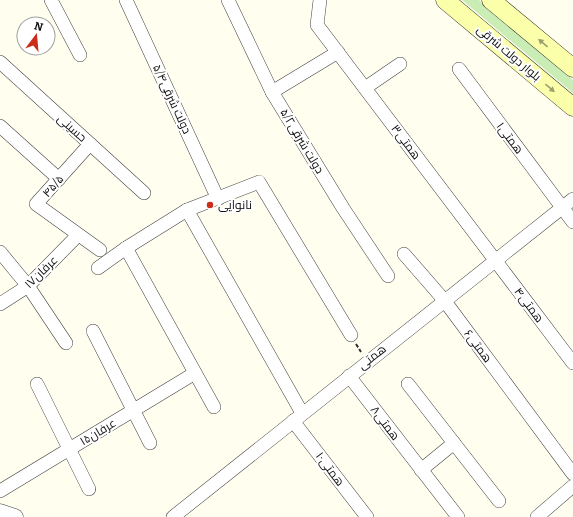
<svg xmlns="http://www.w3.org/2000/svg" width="573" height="517" font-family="Bitter,Cairo,serif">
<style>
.green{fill:#c9edb5}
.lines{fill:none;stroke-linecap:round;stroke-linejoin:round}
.minor-casing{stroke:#414141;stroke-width:14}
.tertiary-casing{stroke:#414141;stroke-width:17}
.secondary-casing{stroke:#303030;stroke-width:19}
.path{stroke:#303030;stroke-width:2;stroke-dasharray:4 2;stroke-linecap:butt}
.minor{stroke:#fff;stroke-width:13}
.tertiary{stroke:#fff;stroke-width:16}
.secondary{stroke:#fbffaa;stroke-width:18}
.oneway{fill:#9c9f6c}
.poi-dot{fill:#cb2d1a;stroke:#fff;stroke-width:1.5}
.labels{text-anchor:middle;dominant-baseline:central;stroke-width:4;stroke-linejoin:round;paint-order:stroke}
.street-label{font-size:12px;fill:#0e0e0e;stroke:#fff}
.poi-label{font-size:12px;fill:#0e0e0e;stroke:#fff;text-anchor:start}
</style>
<rect width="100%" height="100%" fill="#fffeef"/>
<path class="green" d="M462 0H479L573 80V93Z"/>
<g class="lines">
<defs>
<g id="minor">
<path d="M51 0 80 55"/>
<path d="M126 0 218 199"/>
<path d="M228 0 272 92 343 208 388 276"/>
<path d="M320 0 317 25 573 363"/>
<path d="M0 62 144 193"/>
<path d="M459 69 573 222"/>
<path d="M365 88 400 64"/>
<path d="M272 92 338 52"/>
<path d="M0 126 59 179"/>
<path d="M90 144 36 204 100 250"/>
<path d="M187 210 302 413"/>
<path d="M126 248 214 407"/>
<path d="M0 252 28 286 66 343"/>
<path d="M404 254 444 300 573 474"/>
<path d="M98 268 126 248 187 210 259 182 351 335"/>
<path d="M0 304 28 286 78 235"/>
<path d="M93 331 150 443"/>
<path d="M349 376 458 517"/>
<path d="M37 384 89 489"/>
<path d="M408 384 499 501"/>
<path d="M293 421 367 517"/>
<path d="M421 470 454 443"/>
<path d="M0 491 195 373"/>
<path d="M173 517 573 199"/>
<path d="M537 517 573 486"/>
</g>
<path id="tertiary" d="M0 512 15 517"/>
<g id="secondary">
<path d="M445 0 573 107"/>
<path d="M491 0 573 68"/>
</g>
</defs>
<use href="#minor" class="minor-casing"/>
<use href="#tertiary" class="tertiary-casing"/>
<use href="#secondary" class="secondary-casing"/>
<path class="path" d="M356 344 361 352"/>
<use href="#minor" class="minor"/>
<use href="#tertiary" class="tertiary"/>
<use href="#secondary" class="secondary"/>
</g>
<defs><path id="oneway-solid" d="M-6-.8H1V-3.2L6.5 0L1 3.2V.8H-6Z"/></defs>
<g class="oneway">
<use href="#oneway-solid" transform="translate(543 43) rotate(-140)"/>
<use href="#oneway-solid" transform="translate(550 88) rotate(40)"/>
</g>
<circle class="poi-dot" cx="210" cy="205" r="4"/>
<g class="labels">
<g class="street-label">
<text transform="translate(509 53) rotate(40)">بلوار دولت شرقی</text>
<text transform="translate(172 99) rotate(65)">۵/۴دولت شرقی</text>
<text transform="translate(72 128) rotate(42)">حسینی</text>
<text transform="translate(510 138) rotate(53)">۱همتی</text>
<text transform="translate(302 141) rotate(59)">۵/۲دولت شرقی</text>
<text transform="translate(406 142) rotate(53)">۳همتی</text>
<text transform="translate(53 186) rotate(-48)">۴۵/۵</text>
<text transform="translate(41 272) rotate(-44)">۱۷عرفان</text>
<text transform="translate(529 305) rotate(53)">۴همتی</text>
<text transform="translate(478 346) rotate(53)">۶همتی</text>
<text transform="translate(372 357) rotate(-38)">همتی</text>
<text transform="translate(385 423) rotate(53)">همتی۸</text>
<text transform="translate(98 432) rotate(-31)">۱۵عرفان</text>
<text transform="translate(330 469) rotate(53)">۱۰همتی</text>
</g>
<g class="poi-label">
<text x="218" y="205">نانوایی</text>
</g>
</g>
<g transform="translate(36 36) rotate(16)"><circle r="19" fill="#ffffff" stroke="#9f9f9f"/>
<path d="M0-3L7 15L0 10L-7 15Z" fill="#cb2d1a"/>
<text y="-6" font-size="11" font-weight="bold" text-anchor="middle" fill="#0e0e0e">N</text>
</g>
</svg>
